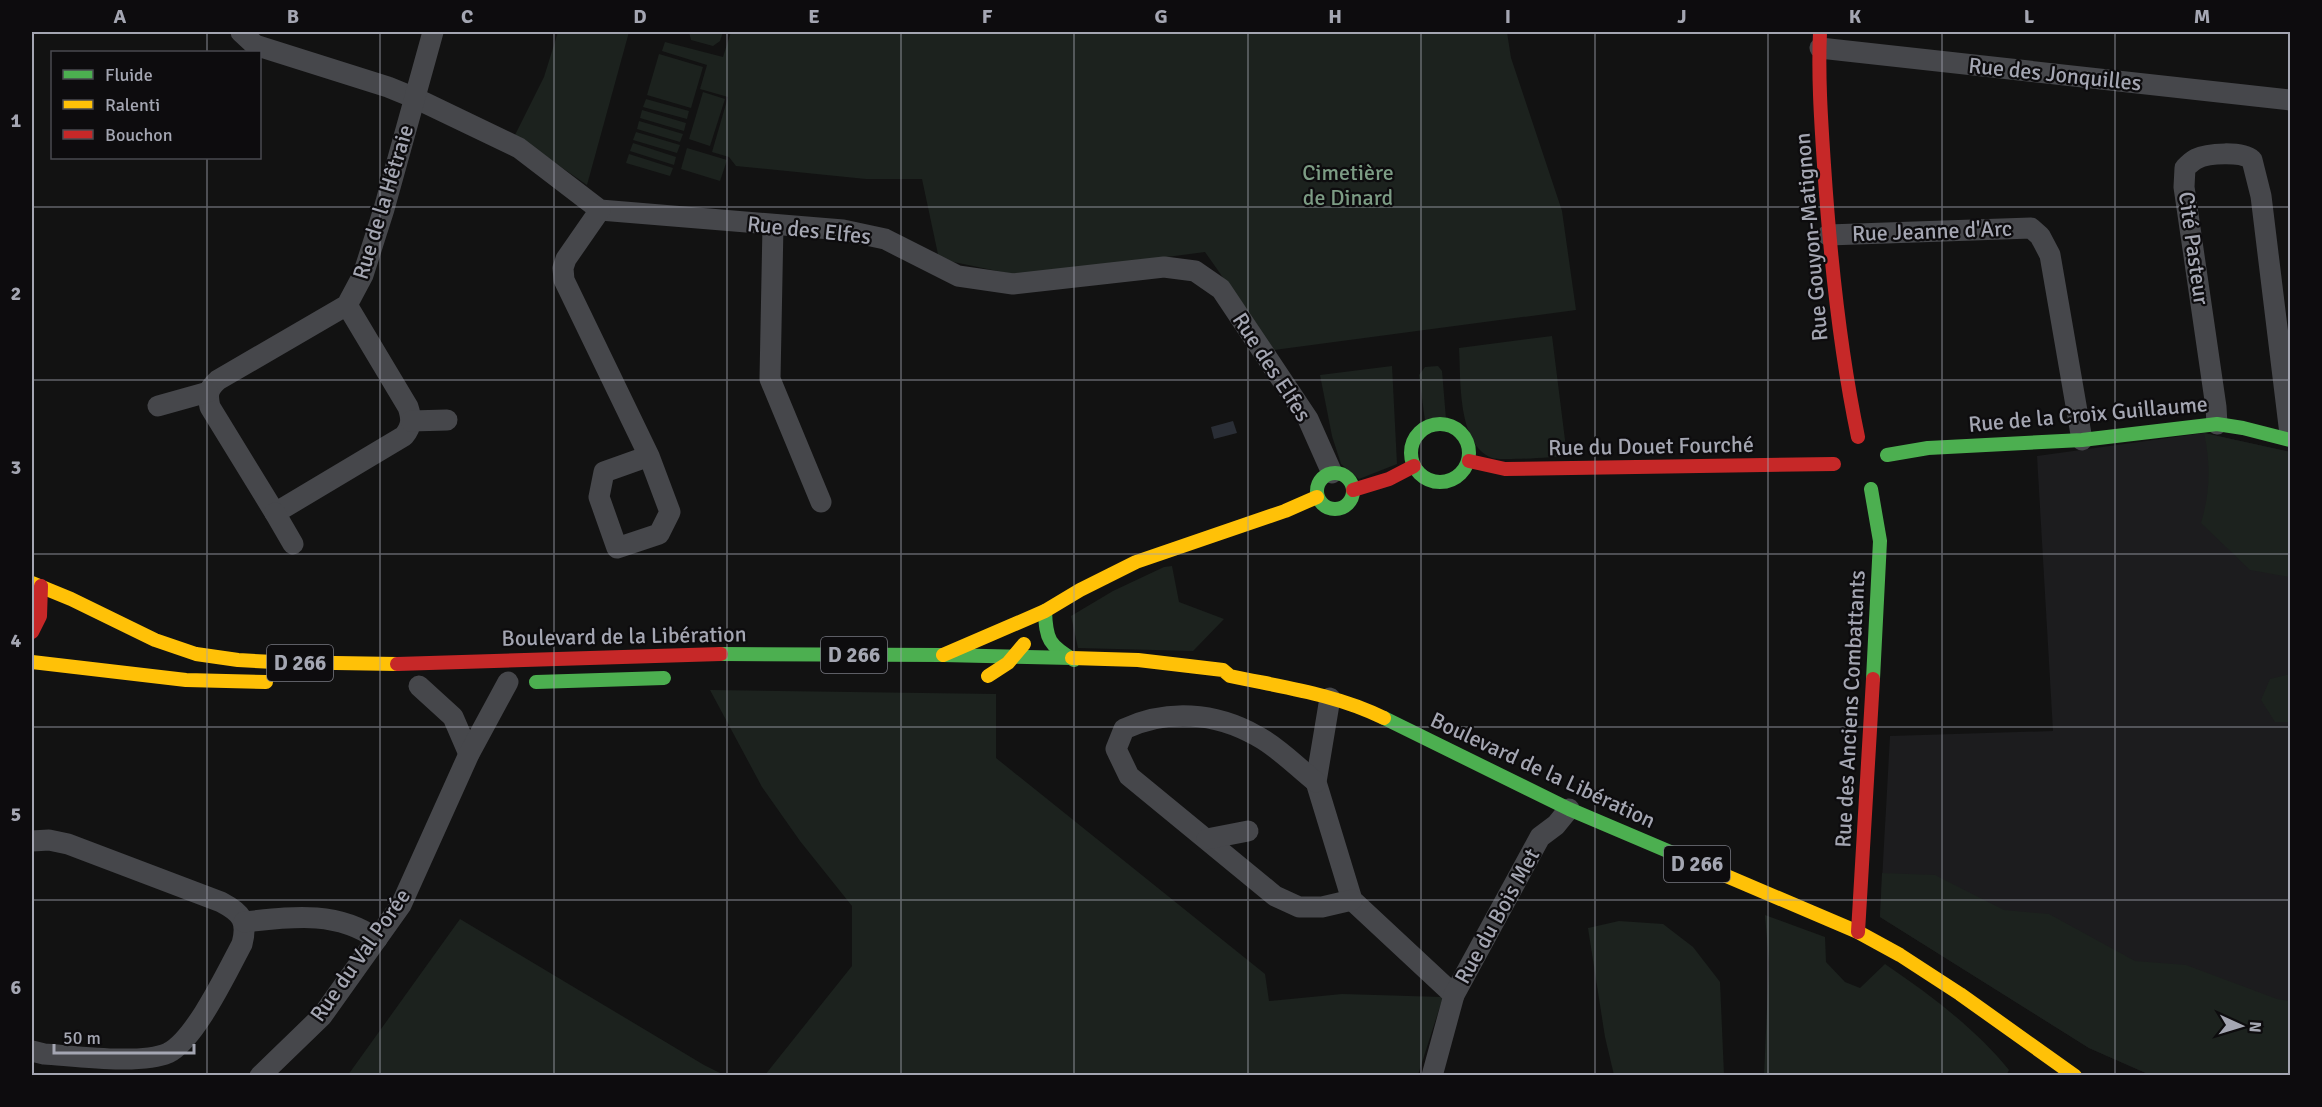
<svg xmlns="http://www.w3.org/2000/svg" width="2322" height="1107" font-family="Signika,sans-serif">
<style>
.built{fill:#1c1c1e}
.green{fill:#1c221e}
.water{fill:#2a2e36}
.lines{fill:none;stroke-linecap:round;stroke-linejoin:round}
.street{stroke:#46474b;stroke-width:21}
.fast{stroke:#4caf50;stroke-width:14}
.slow{stroke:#ffc107;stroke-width:14}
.jam{stroke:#c62828;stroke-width:14}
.grid{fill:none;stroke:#a4a6b2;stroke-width:1.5;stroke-opacity:0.55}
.labels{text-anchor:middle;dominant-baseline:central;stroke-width:4.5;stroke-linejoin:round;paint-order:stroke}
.shield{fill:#0d0c0e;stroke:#777881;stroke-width:1.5}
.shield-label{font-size:21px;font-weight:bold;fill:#a4a6b2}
.street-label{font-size:22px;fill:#a4a6b2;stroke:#0d0c0e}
.park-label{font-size:22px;fill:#7c9c84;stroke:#0d0c0e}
.neatline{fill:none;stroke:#a4a6b2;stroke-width:2}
.grid-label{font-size:20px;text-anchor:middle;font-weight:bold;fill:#a4a6b2}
</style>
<rect width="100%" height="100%" fill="#121212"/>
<path class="built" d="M2204 433 2290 452V1075L2148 1074 2089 1048 1880 917 1890 736 2053 731 2037 456Z"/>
<g class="green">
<path d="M558 32H629L587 185 515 135 544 77Z"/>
<path d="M689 32H723L720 41 713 46 691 40Z"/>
<path d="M731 32H1507L1511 58 1562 211 1576 310 1274 350 1205 252 1022 276 939 259 922 179H866L736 166 729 157 712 152 728 97 700 89 707 65 662 51 665 42 723 57Z"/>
<path d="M659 54 703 67 691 108 647 95Z"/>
<path d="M703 92 725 99 710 146 689 139Z"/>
<path d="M646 99 689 111 687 119 643 107Z"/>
<path d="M642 110 686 123 684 131 640 118Z"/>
<path d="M639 121 683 134 680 142 637 129Z"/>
<path d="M636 132 680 145 677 153 633 140Z"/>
<path d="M633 143 676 157 674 165 630 151Z"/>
<path d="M687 148 727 160 720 181 681 169Z"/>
<path d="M629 154 673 168 670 176 626 163Z"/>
<path d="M1552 336 1567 456C1555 457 1500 461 1492 458 1457 444 1461 379 1459 348Z"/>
<path d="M1392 366 1397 464 1359 479 1341 464 1332 436 1320 375Z"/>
<path d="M1438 366 1442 371 1446 419 1425 421 1419 375 1425 367Z"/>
<path d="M2204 433 2290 452V577L2250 570 2201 523C2210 492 2211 465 2204 433Z"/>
<path d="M1172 566 1179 602 1224 619 1193 651 1078 648 1071 616 1113 591 1164 567Z"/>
<path d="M2290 674V722H2275L2261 700 2270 679Z"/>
<path d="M710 690 996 694V758L1265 974 1269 1001 1342 994 1443 997 1418 1075H765L852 966V906L800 841 762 787Z"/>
<path d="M1882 873 1935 875 2004 910 2049 914 2135 961 2186 965 2277 999 2290 1001V1075L2148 1074 2089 1048 1880 917Z"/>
<path d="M1765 915 1825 937 1826 962 1845 982 1860 988 1885 964C1929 994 1975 1028 2009 1070L2006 1076H1870L1865 1074 1864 1076H1764L1769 963Z"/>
<path d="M460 919 704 1065 724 1075H348Z"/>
<path d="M1619 921 1663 924 1693 947 1720 982 1724 1075H1614L1605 1037 1588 928Z"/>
</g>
<path class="water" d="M1233 421 1237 433 1214 439 1211 427Z"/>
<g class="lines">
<g class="street">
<path d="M241 32 255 45 388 87 415 98 519 148 600 210 843 230 885 239 958 276 1013 284 1164 267 1195 271 1221 289 1308 419 1332 473"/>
<path d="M1820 48 2290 100"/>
<path d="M600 210 566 259 563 268 564 280 649 456 604 472 599 497 617 548 659 534 670 512 649 456"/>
<path d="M773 225 770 379 821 502"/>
<path d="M1828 235 2031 228 2040 236 2050 255 2082 440"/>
<path d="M347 305 408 407C412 419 412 426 404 436L275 513 210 407C207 394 208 389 218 380L347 305 363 275 384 209 433 32"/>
<path d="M158 406 208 392"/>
<path d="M411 421 447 420"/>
<path d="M2217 424 2216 407 2184 187 2185 168C2188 165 2192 161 2196 159 2208 153 2242 151 2252 160L2261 196 2290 434"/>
<path d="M275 513 293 544"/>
<path d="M419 686 453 717 469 754"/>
<path d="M1330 698 1316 782 1352 900 1454 995"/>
<path d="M1316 782C1297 767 1278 747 1257 736 1215 712 1167 709 1124 729L1116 749 1129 776 1275 896 1299 907H1322L1352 900"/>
<path d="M1207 839 1248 831"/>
<path d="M32 841 49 840 68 844 221 902C242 913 248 921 242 944 227 972 195 1040 168 1053 141 1065 75 1056 44 1054L32 1051"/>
<path d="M244 922C291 917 336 910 377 939"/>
<path d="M260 1076 322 1016 401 905 469 754 508 682"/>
<path d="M1432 1076 1454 995 1540 837 1556 825 1569 809"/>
</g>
<g class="fast">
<circle cx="1440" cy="453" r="29"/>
<path d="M1887 455 1928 448 2082 440 2217 424 2243 428 2290 440"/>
<circle cx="1335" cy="491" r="18"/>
<path d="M1871 489 1880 541 1873 679"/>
<path d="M1045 611C1046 640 1049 645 1074 660"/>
<path d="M721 654 943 655 1072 658"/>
<path d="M536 682 664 678"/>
<path d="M1384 718 1569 809 1696 863"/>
</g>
<g class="slow">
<path d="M32 583 71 599 155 640 196 654 238 660 274 662 397 664"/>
<path d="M943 655 1045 611 1080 590 1136 562 1285 511 1317 497"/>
<path d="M1072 658 1138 660 1223 670 1230 676C1281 687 1336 694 1384 718"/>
<path d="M32 662 186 680 266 682"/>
<path d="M988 676 1008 663 1024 644"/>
<path d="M1696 863 1858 932 1900 955 1960 994 2075 1076"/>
</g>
<g class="jam">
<path d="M1820 32C1818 76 1821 120 1824 165 1830 256 1839 347 1858 437"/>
<path d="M1469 461 1505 469 1834 464"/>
<path d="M1353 490 1389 479 1414 466"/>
<path d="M32 632 40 616 41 586"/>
<path d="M397 664 721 654"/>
<path d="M1858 932 1873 679"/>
</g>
</g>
<path class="grid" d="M207 32V52M380 32V1076M554 32V1076M727 32V1076M901 32V1076M1074 32V1076M1248 32V1076M1421 32V1076M1595 32V1076M1768 32V1076M1942 32V1076M2115 32V1076M207 158V1076M32 207H2290M32 380H2290M32 554H2290M32 727H2290M32 900H2290"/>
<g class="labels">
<g class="shield">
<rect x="821" y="637" width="66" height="36" rx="4.5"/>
<rect x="267" y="645" width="66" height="36" rx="4.5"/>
<rect x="1664" y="846" width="66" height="36" rx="4.5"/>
</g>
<g class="shield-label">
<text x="854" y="655">D 266</text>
<text x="300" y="663">D 266</text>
<text x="1697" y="864">D 266</text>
</g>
<g class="street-label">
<text transform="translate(2055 74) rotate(6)">Rue des Jonquilles</text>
<text transform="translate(383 202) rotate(-73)">Rue de la Hêtraie</text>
<text transform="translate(809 230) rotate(6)">Rue des Elfes</text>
<text transform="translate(1932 231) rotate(-2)">Rue Jeanne d'Arc</text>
<text transform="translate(1811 237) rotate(-95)">Rue Gouyon-Matignon</text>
<text transform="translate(2194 248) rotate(82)">Cité Pasteur</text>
<text transform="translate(1272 367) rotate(57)">Rue des Elfes</text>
<text transform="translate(2088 414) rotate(-5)">Rue de la Croix Guillaume</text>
<text transform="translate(1651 446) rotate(-1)">Rue du Douet Fourché</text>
<text transform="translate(624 636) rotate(-1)">Boulevard de la Libération</text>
<text transform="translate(1850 709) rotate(-87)">Rue des Anciens Combattants</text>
<text transform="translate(1543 770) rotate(25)">Boulevard de la Libération</text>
<text transform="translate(1497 916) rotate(-61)">Rue du Bois Met</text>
<text transform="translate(360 955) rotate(-55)">Rue du Val Porée</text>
</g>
<g class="park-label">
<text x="1348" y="172">Cimetière<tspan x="1348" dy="25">de Dinard</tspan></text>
</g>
</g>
<rect width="2322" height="1107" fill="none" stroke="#0d0c0e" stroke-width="66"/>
<rect x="51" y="51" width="210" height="108" fill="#0d0c0e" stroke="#494a50" stroke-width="1.5"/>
<rect x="63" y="70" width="30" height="9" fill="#4caf50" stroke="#494a50" stroke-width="1.5"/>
<text x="105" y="81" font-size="18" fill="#a4a6b2">Fluide</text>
<rect x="63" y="100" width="30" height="9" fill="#ffc107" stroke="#494a50" stroke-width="1.5"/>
<text x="105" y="111" font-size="18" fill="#a4a6b2">Ralenti</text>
<rect x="63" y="130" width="30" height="9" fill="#c62828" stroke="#494a50" stroke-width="1.5"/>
<text x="105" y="141" font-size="18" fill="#a4a6b2">Bouchon</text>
<g transform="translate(2241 1026) rotate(94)" stroke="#0d0c0e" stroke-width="4.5" paint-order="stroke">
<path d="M0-4.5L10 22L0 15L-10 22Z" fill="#a4a6b2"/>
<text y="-9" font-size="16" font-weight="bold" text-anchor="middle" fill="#a4a6b2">N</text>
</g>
<path d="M54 1044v9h140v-9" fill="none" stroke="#a4a6b2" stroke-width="3"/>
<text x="63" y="1044" font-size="18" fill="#a4a6b2" stroke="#0d0c0e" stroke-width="4.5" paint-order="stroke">50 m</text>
<rect x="33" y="33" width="2256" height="1041" class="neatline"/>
<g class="grid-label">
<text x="120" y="23">A</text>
<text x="293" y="23">B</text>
<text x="467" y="23">C</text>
<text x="640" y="23">D</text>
<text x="814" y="23">E</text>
<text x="987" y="23">F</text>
<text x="1161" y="23">G</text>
<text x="1335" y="23">H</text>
<text x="1508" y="23">I</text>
<text x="1682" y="23">J</text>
<text x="1855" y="23">K</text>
<text x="2029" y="23">L</text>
<text x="2202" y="23">M</text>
<text x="16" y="127">1</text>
<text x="16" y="300">2</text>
<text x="16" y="474">3</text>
<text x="16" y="647">4</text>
<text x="16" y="821">5</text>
<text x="16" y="994">6</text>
</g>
</svg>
